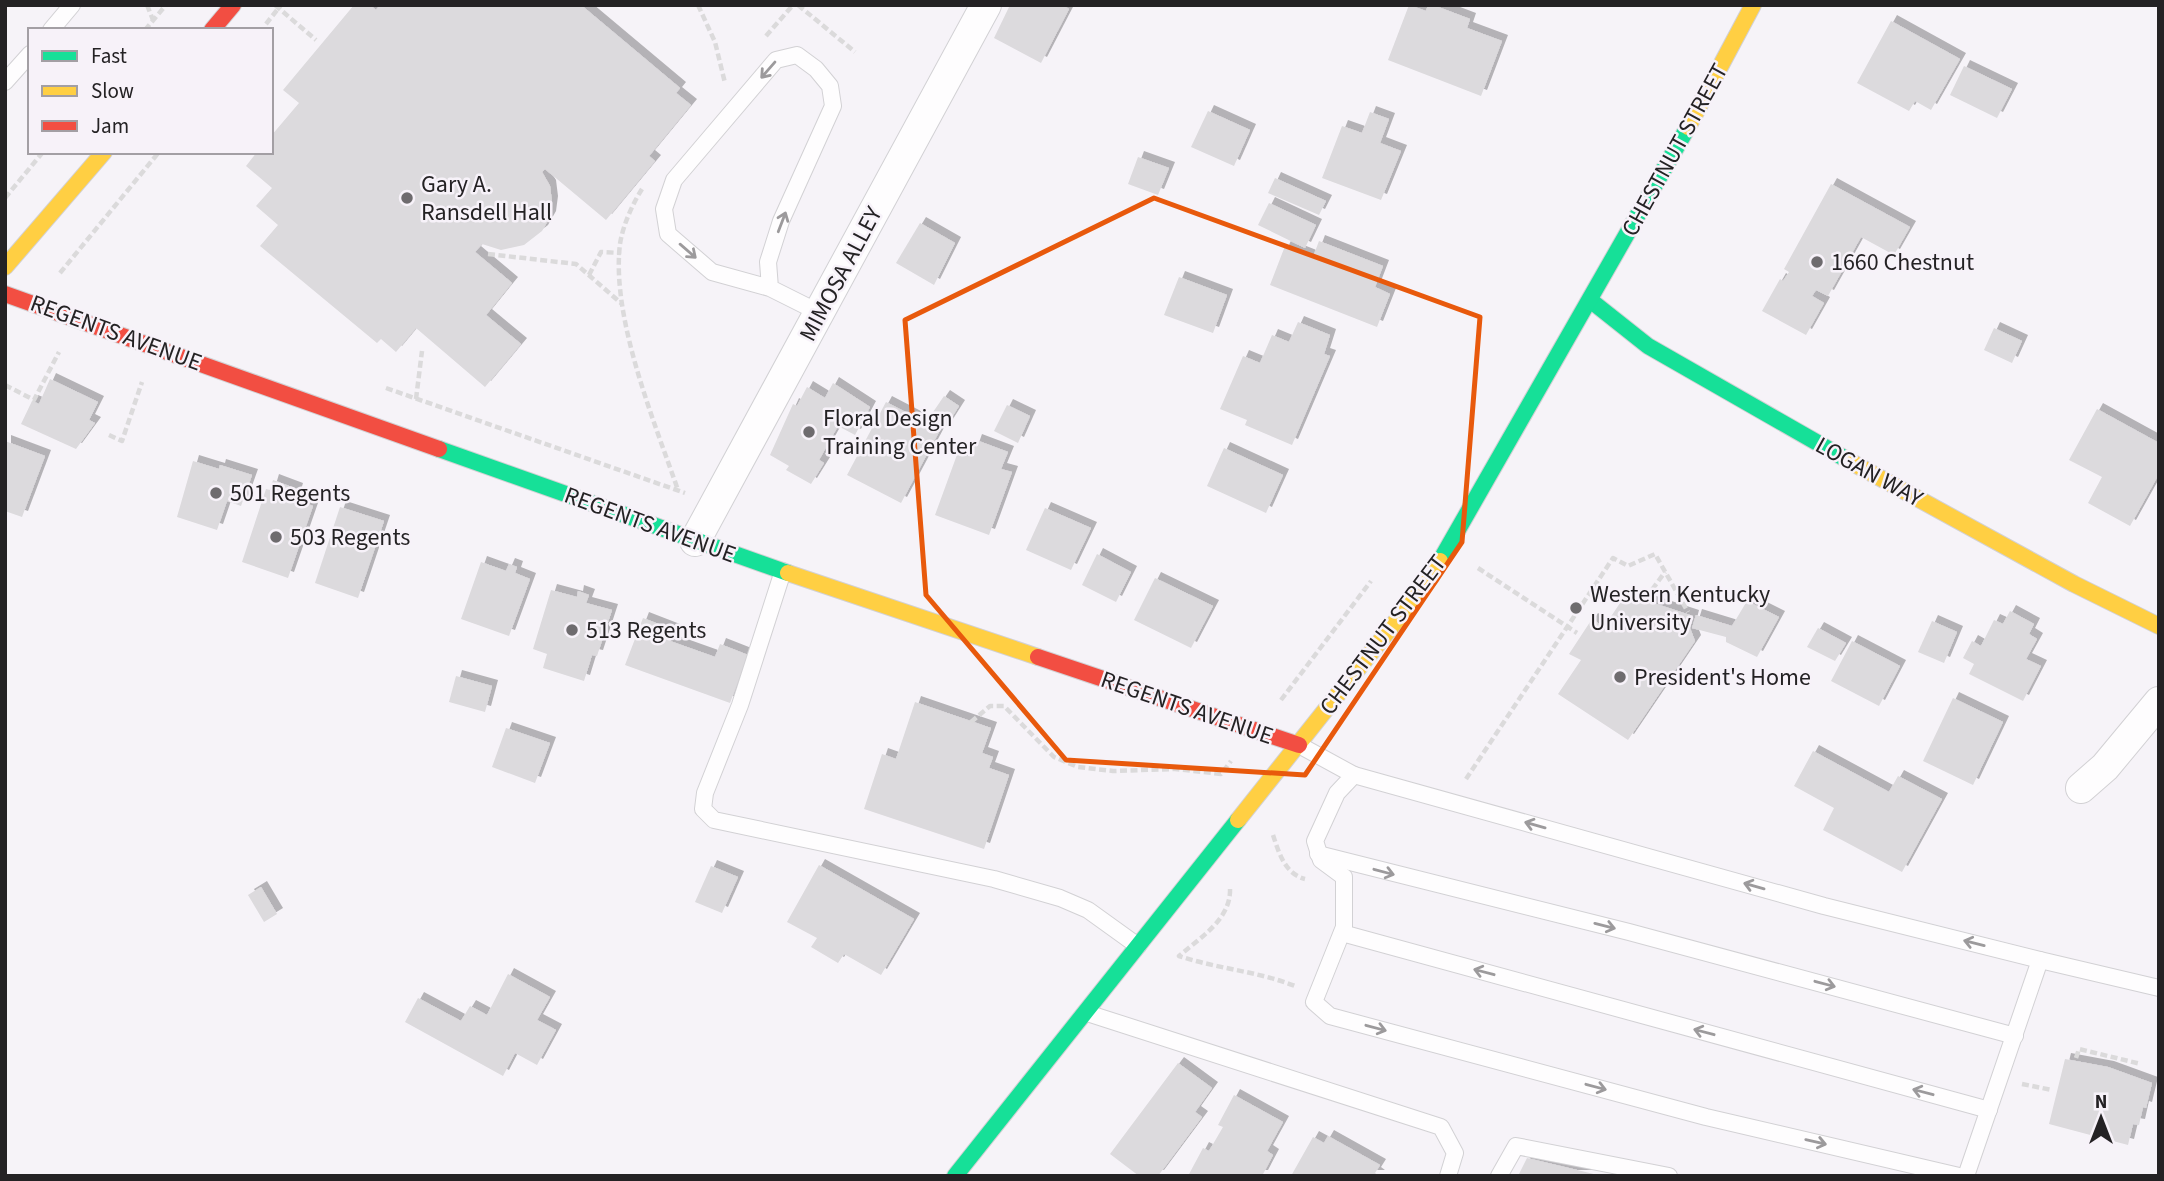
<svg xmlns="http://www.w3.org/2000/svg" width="2164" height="1181" font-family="'Source Sans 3',sans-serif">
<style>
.building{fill:#dcdadd;filter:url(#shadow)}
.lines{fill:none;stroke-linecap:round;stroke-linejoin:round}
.lane-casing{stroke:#d2d1d4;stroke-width:18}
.street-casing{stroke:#d2d1d4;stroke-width:32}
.fast-casing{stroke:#d2d1d4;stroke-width:18}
.slow-casing{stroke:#d2d1d4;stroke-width:18}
.jam-casing{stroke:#d2d1d4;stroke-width:18}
.path{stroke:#dbdadb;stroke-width:4.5;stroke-dasharray:7 3.5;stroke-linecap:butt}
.lane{stroke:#fefdfe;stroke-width:16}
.street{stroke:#fefdfe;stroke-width:30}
.fast{stroke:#16e098;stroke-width:16}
.slow{stroke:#ffcf43;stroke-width:16}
.jam{stroke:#f24e42;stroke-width:16}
.oneway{stroke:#9c9a9c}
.marked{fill:none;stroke:#e8590c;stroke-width:5;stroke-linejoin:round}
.poi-dot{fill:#6e6b6e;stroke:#f7f2f9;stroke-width:2.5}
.labels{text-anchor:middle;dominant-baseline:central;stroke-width:5;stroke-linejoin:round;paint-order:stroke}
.street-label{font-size:24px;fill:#242224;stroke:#f7f2f9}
.poi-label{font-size:24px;fill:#242224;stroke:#f7f2f9;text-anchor:start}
</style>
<defs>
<filter id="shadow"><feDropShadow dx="6" dy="-6" stdDeviation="0" flood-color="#0004"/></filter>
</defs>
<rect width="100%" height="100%" fill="#f6f3f8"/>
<g class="building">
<path d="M354 5H370L376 10 380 5H581L680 88 676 93 691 105 649 156 655 161 606 220 545 169 542 172 550 186 552 202 550 217 542 231 524 245 501 250 482 244 475 252 512 283 486 315 521 344 485 387 416 328 396 352 381 339 377 343 260 246 278 225 256 206 272 188 246 166 257 152H271V136L299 103 283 90Z"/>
<path d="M1010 5H1062L1069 9 1041 63 994 38Z"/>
<path d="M1409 5 1426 11 1428 5H1433L1470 19 1467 28 1502 41 1481 96 1388 60Z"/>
<path d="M1891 21 1960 59 1931 110 1915 101 1909 111 1857 83Z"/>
<path d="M1964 66 2012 89 1997 118 1950 95Z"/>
<path d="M1208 111 1250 130 1234 166 1191 147Z"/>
<path d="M1370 112 1389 119 1380 143 1401 151 1381 200 1322 178 1342 126 1362 133Z"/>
<path d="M1138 157 1169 168 1158 195 1128 184Z"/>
<path d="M1275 178 1326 201 1319 215 1268 193Z"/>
<path d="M1831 184 1910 227 1894 255 1861 237 1828 296 1816 290 1812 296 1824 303 1806 335 1762 311 1780 279 1783 281 1789 272 1784 269Z"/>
<path d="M1269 203 1316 225 1305 248 1258 225Z"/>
<path d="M920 223 955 243 934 285 896 263Z"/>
<path d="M1319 241 1383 266 1375 287 1390 294 1377 327 1270 285 1285 246 1313 257Z"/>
<path d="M1179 277 1227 295 1213 333 1164 315Z"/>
<path d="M1298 322 1330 335 1324 354 1330 356 1292 445 1245 425 1247 420 1220 409 1243 356 1260 363 1272 335 1289 342Z"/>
<path d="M1994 328 2022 341 2012 363 1984 350Z"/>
<path d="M50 379 98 402 89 420 95 423 76 449 21 424 32 401 39 404Z"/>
<path d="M833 383 870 407 855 435 838 426 819 460 824 463 811 484 786 470 789 466 770 455 793 404 797 406 807 387 825 398Z"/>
<path d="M944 396 959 406 945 428 929 418Z"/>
<path d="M886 402 940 430 901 503 847 475Z"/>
<path d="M1007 405 1030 416 1018 443 994 431Z"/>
<path d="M2097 409 2159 443V474L2130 526 2088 503 2102 477 2069 460Z"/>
<path d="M976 440 1008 452 1001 469 1012 472 989 535 935 515 958 452 970 457Z"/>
<path d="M5 441 45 456 22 517 5 511Z"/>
<path d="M1224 448 1283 475 1266 513 1207 486Z"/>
<path d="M193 461 219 469 220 465 252 475 241 506 227 501 217 530 177 517Z"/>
<path d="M273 480 297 489 294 499 313 506 288 578 242 562 266 489 270 490Z"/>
<path d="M340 507 384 521 358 598 315 583Z"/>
<path d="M1045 508 1091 528 1071 570 1026 550Z"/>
<path d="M1097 554 1131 572 1116 602 1082 585Z"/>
<path d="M481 562 506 571 509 564 517 567 515 573 530 579 509 636 461 619Z"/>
<path d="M1155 578 1213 606 1191 648 1134 620Z"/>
<path d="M551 590 577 597 578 591 589 595 586 603 612 610 597 656 592 655 584 681 543 668 547 654 533 649Z"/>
<path d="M1626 594 1693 616 1690 628 1695 641 1628 740 1558 694 1581 660 1569 654 1592 619 1604 627Z"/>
<path d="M1747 601 1779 617 1757 657 1726 642V637L1692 628 1696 615 1732 626Z"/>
<path d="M2010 611 2034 624 2029 634 2037 639 2026 659 2041 666 2023 701 1969 674 1974 664 1963 658 1972 641 1981 646 1994 620 2003 624Z"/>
<path d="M643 618 674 630 670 641 715 657 720 644 748 655 730 703 625 665Z"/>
<path d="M1932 621 1957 632 1944 663 1918 652Z"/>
<path d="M1818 628 1846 643 1835 661 1807 647Z"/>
<path d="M1852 641 1900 666 1879 706 1831 681Z"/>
<path d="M456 676 492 686 485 712 449 702Z"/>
<path d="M1953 698 2003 722 1973 785 1923 761Z"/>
<path d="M915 702 991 728 982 753 993 757 989 768 1009 775 984 849 864 809 882 754 896 759Z"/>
<path d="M506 728 550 743 535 783 492 767Z"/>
<path d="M1813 751 1889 792 1898 776 1942 799 1902 872 1823 830 1834 808 1794 786Z"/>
<path d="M819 865 914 919 881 975 844 954 838 963 811 947 817 938 787 922Z"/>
<path d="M711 866 738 877 722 913 695 902Z"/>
<path d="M261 887 277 914 264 922 248 895Z"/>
<path d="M508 974 550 997 537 1020 556 1030 537 1065 515 1053 503 1076 405 1022 418 998 461 1021 470 1006 487 1015Z"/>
<path d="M2065 1059 2108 1067 2152 1083 2146 1108 2143 1107 2139 1125 2133 1124 2128 1145 2049 1124Z"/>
<path d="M1178 1063 1212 1088 1195 1112 1202 1117 1158 1176H1139L1110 1154Z"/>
<path d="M1234 1095 1283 1122 1267 1151 1273 1155 1262 1176H1188L1203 1148 1209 1151 1223 1127 1218 1125Z"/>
<path d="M1328 1136 1380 1165 1375 1173 1379 1176H1291L1313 1137 1324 1143Z"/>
<path d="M1527 1158 1598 1175 1597 1176H1518Z"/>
</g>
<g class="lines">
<defs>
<g id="lane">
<path d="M51 30 72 5"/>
<path d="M5 82 30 54"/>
<path d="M770 288 768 262 781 221 833 106 830 86 816 69 797 55 776 60 674 180 664 209 668 234 712 272 770 288 820 313"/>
<path d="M783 571 740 705 705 793 703 809 714 820 994 879 1060 898 1088 910 1138 946"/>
<path d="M1299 745 1354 775 1337 793 1315 841 1321 860 1344 877V927L1314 1002 1330 1016 1706 1117 1959 1176"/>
<path d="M1354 775 1824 906 2040 960"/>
<path d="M1318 854 1629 932 2015 1036"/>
<path d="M1342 933 1989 1110"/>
<path d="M1087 1013 1441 1127 1455 1153 1448 1176"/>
<path d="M1499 1176 1516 1146 1669 1176"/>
<path d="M1966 1176 2040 960 2159 988"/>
</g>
<g id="street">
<path d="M695 541 986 5"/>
<path d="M2081 788 2105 767 2159 702"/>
</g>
<g id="fast">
<path d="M1590 300 1648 346 1851 462"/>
<path d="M439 449 788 573"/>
<path d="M1440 561 1688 127"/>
<path d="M955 1176 1238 820"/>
</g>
<g id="slow">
<path d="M1688 127 1753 5"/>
<path d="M5 267 104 152"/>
<path d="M1851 462 2074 584 2159 626"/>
<path d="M788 573 1038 657"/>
<path d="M1238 820 1431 577 1440 561"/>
</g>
<g id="jam">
<path d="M212 30 233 5"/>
<path d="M5 294 439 449"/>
<path d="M1038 657 1299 745"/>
</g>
</defs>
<use href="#lane" class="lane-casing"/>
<use href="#street" class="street-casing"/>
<use href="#fast" class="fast-casing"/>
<use href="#slow" class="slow-casing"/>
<use href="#jam" class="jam-casing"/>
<g class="path">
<path d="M147 5 153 20"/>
<path d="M275 5 316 40"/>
<path d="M698 5 715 42 725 83"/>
<path d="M798 5 855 52"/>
<path d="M266 24 281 5"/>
<path d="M145 30 166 5"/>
<path d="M766 36 793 5"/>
<path d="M642 189C632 205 623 225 620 244 611 317 654 421 678 490"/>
<path d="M5 198 43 152"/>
<path d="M488 254 576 264 622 304"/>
<path d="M60 273 159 152"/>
<path d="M589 275 601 252 621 253"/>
<path d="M5 385 34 400 59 352"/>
<path d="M386 388 685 493"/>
<path d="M416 399 422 351"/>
<path d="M109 435 122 441 142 382"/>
<path d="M1478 568 1577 633"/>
<path d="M1646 598 1665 572"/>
<path d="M1281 700 1371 581"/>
<path d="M971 722 990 706H1004L1054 757 1078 767 1113 771 1175 769 1221 774 1231 761"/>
<path d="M1466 779 1613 558 1628 566 1655 554 1688 612"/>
<path d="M1273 835C1279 853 1285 874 1305 879"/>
<path d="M1230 889C1231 919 1200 938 1179 956 1218 969 1257 971 1295 986"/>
<path d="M2076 1058 2079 1049 2141 1064"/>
<path d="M2022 1084 2052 1090"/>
</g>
<use href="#lane" class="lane"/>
<use href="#street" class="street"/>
<use href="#fast" class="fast"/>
<use href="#slow" class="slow"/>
<use href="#jam" class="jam"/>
</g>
<defs><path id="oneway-shaft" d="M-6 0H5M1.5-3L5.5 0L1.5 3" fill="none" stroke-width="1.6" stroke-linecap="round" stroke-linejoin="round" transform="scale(1.75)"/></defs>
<g class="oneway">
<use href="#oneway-shaft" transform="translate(768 70) rotate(131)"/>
<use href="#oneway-shaft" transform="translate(782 222) rotate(-69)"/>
<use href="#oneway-shaft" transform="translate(688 251) rotate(41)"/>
<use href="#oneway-shaft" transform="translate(1535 825) rotate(-164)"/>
<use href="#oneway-shaft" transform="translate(1384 872) rotate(15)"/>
<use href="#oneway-shaft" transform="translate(1754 886) rotate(-164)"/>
<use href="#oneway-shaft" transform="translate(1605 926) rotate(14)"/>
<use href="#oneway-shaft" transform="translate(1974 943) rotate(-166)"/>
<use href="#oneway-shaft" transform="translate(1484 972) rotate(-165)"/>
<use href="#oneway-shaft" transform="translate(1825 984) rotate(15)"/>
<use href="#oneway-shaft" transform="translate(1376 1028) rotate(15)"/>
<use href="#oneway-shaft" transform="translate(1704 1032) rotate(-165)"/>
<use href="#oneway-shaft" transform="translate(1596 1087) rotate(15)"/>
<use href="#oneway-shaft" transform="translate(1923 1092) rotate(-165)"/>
<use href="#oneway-shaft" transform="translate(1816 1142) rotate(13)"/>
</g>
<path class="marked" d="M1154 198 1480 317 1462 542 1305 775 1066 760 926 595 905 320Z"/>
<g class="poi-dot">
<circle cx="407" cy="198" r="7"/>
<circle cx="1817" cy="262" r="7"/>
<circle cx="809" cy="432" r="7"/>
<circle cx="216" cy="493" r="7"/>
<circle cx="276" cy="537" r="7"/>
<circle cx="1576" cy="608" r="7"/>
<circle cx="572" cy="630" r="7"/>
<circle cx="1620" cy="677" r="7"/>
</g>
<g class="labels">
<g class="street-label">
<text transform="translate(1675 150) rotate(-61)">CHESTNUT STREET</text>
<text transform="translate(841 274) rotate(-62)">MIMOSA ALLEY</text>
<text transform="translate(116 333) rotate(20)">REGENTS AVENUE</text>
<text transform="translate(1869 472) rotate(29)">LOGAN WAY</text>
<text transform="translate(650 525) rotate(20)">REGENTS AVENUE</text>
<text transform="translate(1383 635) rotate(-53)">CHESTNUT STREET</text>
<text transform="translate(1187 708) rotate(19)">REGENTS AVENUE</text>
</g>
<g class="poi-label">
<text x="421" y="184">Gary A.<tspan x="421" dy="28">Ransdell Hall</tspan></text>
<text x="1831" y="262">1660 Chestnut</text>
<text x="823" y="418">Floral Design<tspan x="823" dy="28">Training Center</tspan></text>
<text x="230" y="493">501 Regents</text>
<text x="290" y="537">503 Regents</text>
<text x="1590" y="594">Western Kentucky<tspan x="1590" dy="28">University</tspan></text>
<text x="586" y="630">513 Regents</text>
<text x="1634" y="677">President's Home</text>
</g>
</g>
<rect width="2164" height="1181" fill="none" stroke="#242224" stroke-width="14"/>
<rect x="28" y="28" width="245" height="126" fill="#f7f2f9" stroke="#a39fa4" stroke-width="2"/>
<rect x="42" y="51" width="35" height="10" fill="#16e098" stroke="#a39fa4" stroke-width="2"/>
<text x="91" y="63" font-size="21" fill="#242224">Fast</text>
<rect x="42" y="86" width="35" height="10" fill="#ffcf43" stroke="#a39fa4" stroke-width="2"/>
<text x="91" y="98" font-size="21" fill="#242224">Slow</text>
<rect x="42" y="121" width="35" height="10" fill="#f24e42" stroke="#a39fa4" stroke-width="2"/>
<text x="91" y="133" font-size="21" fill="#242224">Jam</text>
<g transform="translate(2101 1118)" stroke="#f7f2f9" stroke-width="5" paint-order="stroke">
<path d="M0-5L12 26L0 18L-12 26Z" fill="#242224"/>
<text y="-10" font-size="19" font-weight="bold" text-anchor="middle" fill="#242224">N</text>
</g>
</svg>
